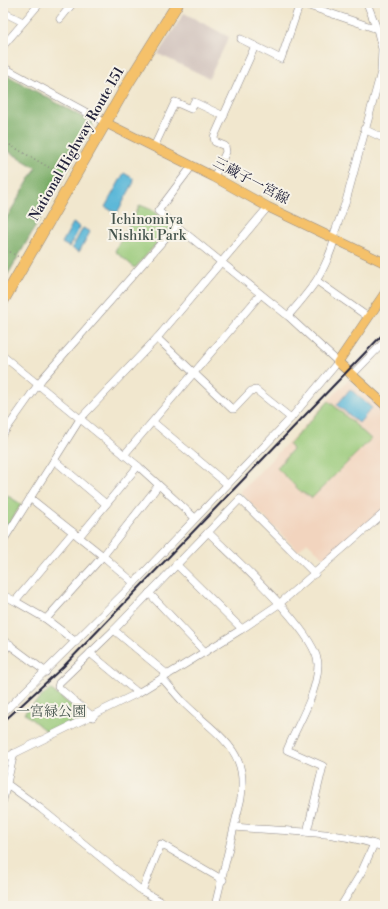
<svg xmlns="http://www.w3.org/2000/svg" width="388" height="909" font-family="'Libre Bodoni','Noto Serif JP',serif">
<style>
.built{fill:#f2d4be}
.industrial{fill:#cfc0ba}
.green{fill:#98c978;stroke:#5d765a}
.forest{fill:#7aad68;stroke:#4e6852}
.water{fill:#5ab7d8;stroke:#3e6c8a}
.lines{fill:none;stroke-linecap:round;stroke-linejoin:round}
.minor-casing{stroke:#8a8484;stroke-width:8}
.major-casing{stroke:#8a8484;stroke-width:10}
.highway-casing{stroke:#8a8484;stroke-width:12}
.path{stroke:#8a8484;stroke-width:1.5;stroke-dasharray:1 3;stroke-linecap:butt}
.minor{stroke:#fff;stroke-width:7}
.major{stroke:#f5c16b;stroke-width:9}
.highway{stroke:#f5c16b;stroke-width:11}
.rail{stroke:#22223b;stroke-width:2}
.labels{text-anchor:middle;dominant-baseline:central;stroke-width:4;stroke-linejoin:round;paint-order:stroke}
.street-label{font-size:14px;fill:#22223b;stroke:#f7f3e8}
.park-label{font-size:14px;fill:#45544d;stroke:#f7f3e8}
</style>
<rect width="100%" height="100%" fill="#f7f3e8"/>
<filter id="ink" filterUnits="userSpaceOnUse"><feTurbulence type="fractalNoise" baseFrequency=".025" numOctaves="2"/><feDisplacementMap in="SourceGraphic" scale="8" xChannelSelector="R" yChannelSelector="G"/><feConvolveMatrix kernelMatrix="1 2 1 2 8 2 1 2 1" color-interpolation-filters="sRGB"/></filter>
<filter id="wash" filterUnits="userSpaceOnUse"><feTurbulence type="fractalNoise" baseFrequency=".012" numOctaves="4" result="noise"/><feDisplacementMap in="SourceGraphic" scale="16" xChannelSelector="R" yChannelSelector="G"/><feGaussianBlur stdDeviation="0.9" result="paint"/><feColorMatrix in="noise" values="0 0 0 0 0 0 0 0 0 0 0 0 0 0 0 0 0 1.4 0 .05"/><feComposite in="paint" operator="in"/></filter>
<g filter="url(#wash)">
<rect width="100%" height="100%" fill="#f1e7ce"/>
<path class="built" d="M349 379 385 411V508L325 559 307 542 298 551 240 492Z"/>
<path class="industrial" d="M184 13 229 37 209 78 158 54Z"/>
<g class="green">
<path d="M140 205 152 210 170 225V228L135 268 115 251Z"/>
<path d="M329 401 371 439 312 498 301 492 277 468 292 450 289 444Z"/>
<path d="M3 493 21 504 3 535Z"/>
<path d="M50 689 83 714V718L48 733 24 713Z"/>
</g>
<path class="forest" d="M3 73 93 123 92 128 3 283V224L36 168 3 148Z"/>
<g class="water">
<path d="M124 173 134 179 133 181 134 182 117 213 105 207Z"/>
<path d="M73 223 80 227 69 247 62 243Z"/>
<path d="M83 228 90 232 79 252 72 248Z"/>
<path d="M350 389 372 408 359 423 337 405Z"/>
</g>
</g>
<g filter="url(#ink)">
<g class="lines">
<defs>
<g id="minor">
<path d="M300 3 377 29"/>
<path d="M3 12 23 22"/>
<path d="M60 19 73 3"/>
<path d="M241 39 281 59 300 3"/>
<path d="M3 46 40 3"/>
<path d="M3 67 106 123"/>
<path d="M364 129 385 139"/>
<path d="M154 147 175 102 191 109 194 102 224 116"/>
<path d="M214 177 226 152 225 146 215 142 214 137 255 46"/>
<path d="M333 237 346 201 381 72 382 49 377 29 367 3"/>
<path d="M317 281 368 317"/>
<path d="M288 316C312 288 324 275 335 238"/>
<path d="M157 338 232 409H234L251 391 256 390 291 418"/>
<path d="M3 356 138 466 195 518"/>
<path d="M351 376 385 341"/>
<path d="M153 422 227 484"/>
<path d="M3 434 42 379 176 226"/>
<path d="M124 455 260 295"/>
<path d="M54 460 106 504"/>
<path d="M30 498 103 556 134 583"/>
<path d="M208 532C232 556 319 634 318 665 317 695 298 723 287 750L323 766 307 832"/>
<path d="M79 537 138 466"/>
<path d="M3 541 80 419 157 338 268 207"/>
<path d="M176 564 242 629"/>
<path d="M149 593 205 652"/>
<path d="M3 595 15 601 73 532"/>
<path d="M15 601 46 619 76 642"/>
<path d="M46 619 103 556 158 486"/>
<path d="M114 630 168 675"/>
<path d="M3 640 46 672"/>
<path d="M3 652 10 644"/>
<path d="M90 653 138 693"/>
<path d="M162 678C169 686 176 694 183 702 199 719 230 739 238 761 243 773 243 785 241 798L215 906"/>
<path d="M3 713 134 583 291 418 338 362 288 316 158 211 192 166"/>
<path d="M93 717 58 687 59 683 114 630 240 499 315 574"/>
<path d="M3 759 138 693 242 629 279 604 385 512"/>
<path d="M3 781 40 808 142 891 169 906"/>
<path d="M3 800 14 753"/>
<path d="M235 827C282 832 342 830 385 848"/>
<path d="M142 891 161 844 223 880"/>
<path d="M341 906 361 873 374 844"/>
</g>
<g id="major">
<path d="M106 123 214 177 268 207 385 263"/>
<path d="M385 293 338 362 385 405"/>
</g>
<path id="highway" d="M3 301 130 80 178 3"/>
</defs>
<use href="#minor" class="minor-casing"/>
<use href="#major" class="major-casing"/>
<use href="#highway" class="highway-casing"/>
<g class="path">
<path d="M3 141 64 176"/>
<path d="M3 248 19 257"/>
</g>
<use href="#minor" class="minor"/>
<use href="#major" class="major"/>
<use href="#highway" class="highway"/>
<path class="rail" d="M3 722 63 667 385 332"/>
</g>
</g>
<g class="labels">
<g class="street-label">
<text transform="translate(77 144) rotate(-60)">National Highway Route 151</text>
<text transform="translate(251 181) rotate(28)">三蔵子一宮線</text>
</g>
<g class="park-label">
<text x="147" y="220">Ichinomiya<tspan x="147" dy="16">Nishiki Park</tspan></text>
<text x="51" y="712">一宮緑公園</text>
</g>
</g>
<rect width="388" height="909" fill="none" stroke="#f7f3e8" stroke-width="16"/>
</svg>
